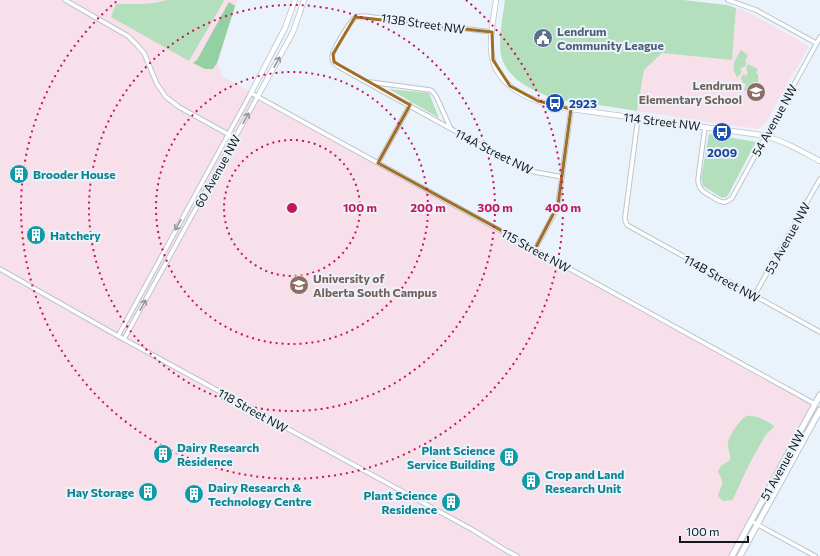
<svg xmlns="http://www.w3.org/2000/svg" width="820" height="556" font-family="Commissioner,sans-serif">
<style>
.education{fill:#f8e0ea}
.green{fill:#b4dfbd}
.forest{fill:#94d0a1}
.lines{fill:none;stroke-linecap:round;stroke-linejoin:round}
.minor-casing{stroke:#bcc4cc;stroke-width:5.5}
.tertiary-casing{stroke:#bcc4cc;stroke-width:6}
.secondary-casing{stroke:#bcc4cc;stroke-width:7}
.minor{stroke:#fff;stroke-width:3.5}
.tertiary{stroke:#fff;stroke-width:4.5}
.secondary{stroke:#fff;stroke-width:5}
.oneway{stroke:#969798}
.marked{fill:none;stroke:#a06e24;stroke-width:3;stroke-linejoin:round}
.ring{fill:none;stroke:#c2185b;stroke-width:2;stroke-dasharray:2 4}
.labels{text-anchor:middle;dominant-baseline:central;stroke-width:4;stroke-linejoin:round;paint-order:stroke}
.street-label{font-size:12px;fill:#15181b;stroke:#eaf3fb}
.service-label{font-size:12px;font-weight:bold;fill:#4e5e75;stroke:#eaf3fb;text-anchor:start}
.education-label{font-size:12px;font-weight:bold;fill:#785e54;stroke:#eaf3fb;text-anchor:end}
.transit-label{font-size:12px;font-weight:bold;fill:#164399;stroke:#eaf3fb;text-anchor:start}
.culture-label{font-size:12px;font-weight:bold;fill:#0d838f;stroke:#eaf3fb;text-anchor:start}
.centre{fill:#c2185b;stroke:#eaf3fb;stroke-width:2}
.ring-label{font-size:12px;text-anchor:middle;font-weight:bold;fill:#c2185b;stroke:#eaf3fb;stroke-width:4;stroke-linejoin:round;paint-order:stroke}
</style>
<rect width="100%" height="100%" fill="#eaf3fb"/>
<g class="education">
<path d="M0 0H238L227 30 218 63 222 76 815 404 818 407 735 556H0Z"/>
<path d="M736 8 749 13 759 18 809 46 765 124 759 129 728 125 637 111 644 70 662 53 732 60Z"/>
</g>
<g class="green">
<path d="M167 0H223L224 1 189 61 111 17 116 4C133 4 150 5 167 0Z"/>
<path d="M505 0H683L727 5 736 8 732 60 662 53 644 70 637 111C620 108 603 106 586 103 578 102 569 102 561 100 538 94 506 80 501 55 498 39 503 16 505 0Z"/>
<path d="M741 50 748 55 745 62 747 63 744 68 742 67 740 70 742 71 739 76 737 77C730 66 735 60 741 50Z"/>
<path d="M748 64 758 69 756 73 758 74V85L753 87 754 90 751 93H748L744 90 746 84 743 83 741 78 743 74 746 76 748 72 746 71 747 69 746 68Z"/>
<path d="M389 89 429 93 439 118Z"/>
<path d="M709 134 756 142 727 197 722 198 703 186 701 178Z"/>
<path d="M746 416C755 415 766 420 773 425L774 426C771 431 766 433 764 438 752 457 743 477 734 497L733 500 723 501 718 496C718 491 722 488 722 484 723 480 719 475 718 471L721 466 730 460C731 454 727 449 728 443 729 435 739 421 746 416Z"/>
</g>
<path class="forest" d="M229 2 235 6 217 63 213 69H205L193 63 197 60Z"/>
<g class="lines">
<defs>
<g id="minor">
<path d="M65 0 128 36 137 45 144 53 157 84 166 97 179 107 235 138"/>
<path d="M728 0 756 10 816 43"/>
<path d="M492 32 372 17C367 16 361 15 356 17 351 19 332 51 332 57 332 62 335 64 339 67L520 167 535 172 562 177"/>
<path d="M370 82 430 90 432 91 436 96 450 127"/>
<path d="M638 118 625 217V220L627 225 820 332"/>
<path d="M705 127 698 179C698 190 705 193 714 198 717 200 720 202 723 202 727 203 729 200 732 198L820 37"/>
<path d="M378 163 410 105"/>
<path d="M535 249 554 214 558 205 571 109"/>
<path d="M0 269 118 336 473 530 507 551 517 556"/>
<path d="M754 296 820 179"/>
<path d="M118 336 251 93 815 404"/>
<path d="M124 339 258 96"/>
<path d="M751 521 815 556"/>
</g>
<g id="tertiary">
<path d="M496 0C494 16 490 33 491 49 493 90 538 104 571 109L761 135C783 140 801 151 820 161"/>
<path d="M251 93 285 28 295 0"/>
<path d="M258 96 293 32 304 0"/>
</g>
<g id="secondary">
<path d="M732 556 820 395"/>
<path d="M740 556 820 410"/>
</g>
</defs>
<use href="#minor" class="minor-casing"/>
<use href="#tertiary" class="tertiary-casing"/>
<use href="#secondary" class="secondary-casing"/>
<use href="#minor" class="minor"/>
<use href="#tertiary" class="tertiary"/>
<use href="#secondary" class="secondary"/>
</g>
<defs><path id="oneway-shaft" d="M-6 0H5M1.5-3L5.5 0L1.5 3" fill="none" stroke-width="1.6" stroke-linecap="round" stroke-linejoin="round"/></defs>
<g class="oneway">
<use href="#oneway-shaft" transform="translate(277 62) rotate(-61)"/>
<use href="#oneway-shaft" transform="translate(246 118) rotate(-61)"/>
<use href="#oneway-shaft" transform="translate(178 225) rotate(119)"/>
<use href="#oneway-shaft" transform="translate(143 305) rotate(-61)"/>
</g>
<path class="marked" d="M355 17 492 32 493 60 510 86 538 101 571 109 558 205 535 249 378 163 410 105 334 62 333 54Z"/>
<g class="ring">
<circle cx="292" cy="208" r="68"/>
<circle cx="292" cy="208" r="136"/>
<circle cx="292" cy="208" r="203"/>
<path d="M466 0A271 271 0 1 1 118 0"/>
</g>
<defs>
<symbol id="civic-disc" viewBox="-11 -11 22 22"><circle r="9.5" fill="#5c6f8a" stroke="#eaf3fb"/><path d="M-.6-6.5H3V-4.5H.6V-3L4-1V1h2V6H-6V1h2V-1L-.6-3ZM-1.2 2.5V6h2.4V2.5Z" fill="#fff"/></symbol>
<symbol id="school-disc" viewBox="-11 -11 22 22"><circle r="9.5" fill="#8d6e63" stroke="#eaf3fb"/><path d="M0-5L7-2L0 1L-7-2ZM-4 1L0 2.5L4 1V4Q0 6-4 4Z" fill="#fff"/></symbol>
<symbol id="bus-disc" viewBox="-11 -11 22 22"><circle r="9.5" fill="#1a4fb4" stroke="#eaf3fb"/><path d="M-5-6H5V4H4V6H2V4H-2V6H-4V4H-5ZM-3.5-4V0h7V-4ZM-3.5 1.2v1.5H-2V1.2ZM2 1.2v1.5H3.5V1.2Z" fill="#fff"/></symbol>
<symbol id="building-disc" viewBox="-11 -11 22 22"><circle r="9.5" fill="#0f9aa8" stroke="#eaf3fb"/><path d="M-4-6H4V6H1V3H-1V6H-4ZM-2.5-4.3h1.7v1.8h-1.7ZM.8-4.3h1.7v1.8H.8ZM-2.5-1h1.7V.8h-1.7ZM.8-1h1.7V.8H.8Z" fill="#fff"/></symbol>
<symbol id="university-disc" viewBox="-11 -11 22 22"><circle r="9.5" fill="#8d6e63" stroke="#eaf3fb"/><path d="M0-5L7-2L0 1L-7-2ZM-4 1L0 2.5L4 1V4Q0 6-4 4Z" fill="#fff"/></symbol>
</defs>
<g fill-rule="evenodd">
<use href="#civic-disc" x="532" y="27" width="22" height="22"/>
<use href="#school-disc" x="745" y="81" width="22" height="22"/>
<use href="#bus-disc" x="544" y="92" width="22" height="22"/>
<use href="#bus-disc" x="711" y="121" width="22" height="22"/>
<use href="#building-disc" x="8" y="163" width="22" height="22"/>
<use href="#building-disc" x="25" y="224" width="22" height="22"/>
<use href="#university-disc" x="288" y="274" width="22" height="22"/>
<use href="#building-disc" x="152" y="443" width="22" height="22"/>
<use href="#building-disc" x="498" y="446" width="22" height="22"/>
<use href="#building-disc" x="520" y="470" width="22" height="22"/>
<use href="#building-disc" x="137" y="481" width="22" height="22"/>
<use href="#building-disc" x="183" y="483" width="22" height="22"/>
<use href="#building-disc" x="440" y="491" width="22" height="22"/>
</g>
<g class="labels">
<g class="street-label">
<text transform="translate(423 23) rotate(8)">113B Street NW</text>
<text transform="translate(774 120) rotate(-61)">54 Avenue NW</text>
<text transform="translate(662 121) rotate(7)">114 Street NW</text>
<text transform="translate(494 151) rotate(27)">114A Street NW</text>
<text transform="translate(217 171) rotate(-61)">60 Avenue NW</text>
<text transform="translate(787 238) rotate(-61)">53 Avenue NW</text>
<text transform="translate(536 250) rotate(29)">115 Street NW</text>
<text transform="translate(722 278) rotate(29)">114B Street NW</text>
<text transform="translate(253 410) rotate(29)">118 Street NW</text>
<text transform="translate(782 465) rotate(-61)">51 Avenue NW</text>
</g>
<g class="service-label">
<text x="557" y="31">Lendrum<tspan x="557" dy="14">Community League</tspan></text>
</g>
<g class="education-label">
<text x="742" y="85">Lendrum<tspan x="742" dy="14">Elementary School</tspan></text>
<text x="313" y="278" text-anchor="start">University of<tspan x="313" dy="14">Alberta South Campus</tspan></text>
</g>
<g class="transit-label">
<text x="569" y="103">2923</text>
<text x="722" y="152" text-anchor="middle">2009</text>
</g>
<g class="culture-label">
<text x="33" y="174">Brooder House</text>
<text x="50" y="235">Hatchery</text>
<text x="177" y="447">Dairy Research<tspan x="177" dy="14">Residence</tspan></text>
<text x="495" y="450" text-anchor="end">Plant Science<tspan x="495" dy="14">Service Building</tspan></text>
<text x="545" y="474">Crop and Land<tspan x="545" dy="14">Research Unit</tspan></text>
<text x="208" y="487">Dairy Research &amp;<tspan x="208" dy="14">Technology Centre</tspan></text>
<text x="134" y="492" text-anchor="end">Hay Storage</text>
<text x="437" y="495" text-anchor="end">Plant Science<tspan x="437" dy="14">Residence</tspan></text>
</g>
</g>
<circle cx="292" cy="208" r="6" class="centre"/>
<g class="ring-label">
<text x="360" y="212">100 m</text>
<text x="428" y="212">200 m</text>
<text x="495" y="212">300 m</text>
<text x="563" y="212">400 m</text>
</g>
<path d="M680 536v6h68v-6" fill="none" stroke="#15181b" stroke-width="2"/>
<text x="686" y="536" font-size="12" fill="#15181b" stroke="#eaf3fb" stroke-width="3" paint-order="stroke">100 m</text>
</svg>
